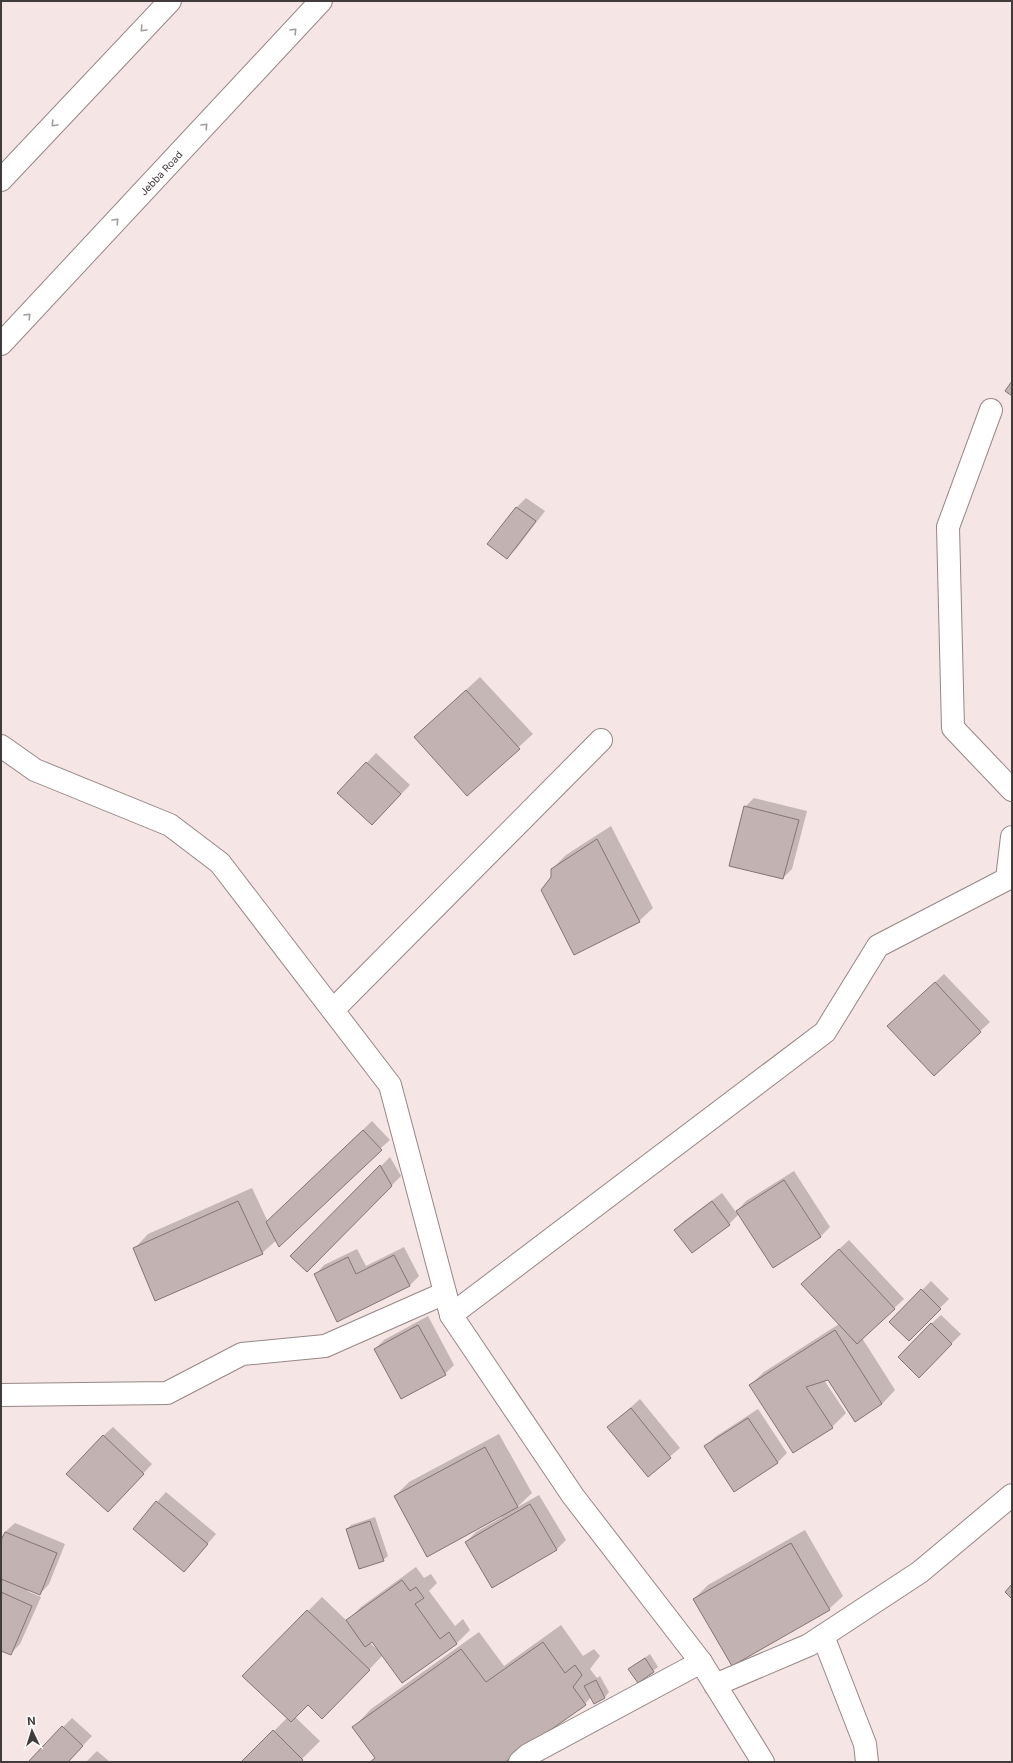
<svg xmlns="http://www.w3.org/2000/svg" width="1013" height="1763" font-family="Inter,sans-serif">
<style>
.shadow{fill:#0003;fill-rule:evenodd}
.building{fill:#c2b2b1;stroke:#837574}
.lines{fill:none;stroke-linecap:round;stroke-linejoin:round}
.minor-casing{stroke:#968786;stroke-width:24}
.highway-casing{stroke:#968786;stroke-width:24}
.minor{stroke:#fff;stroke-width:22}
.highway{stroke:#fff;stroke-width:22}
.oneway{stroke:#a09d9d}
.labels{text-anchor:middle;dominant-baseline:central;stroke-width:3;stroke-linejoin:round;paint-order:stroke}
.street-label{font-size:10px;fill:#413b3b;stroke:#fff}
</style>
<rect width="100%" height="100%" fill="#f5e5e4"/>
<g class="shadow">
<path d="M526 498 545 511 516 549 507 558 489 544 517 507Z"/>
<path d="M480 677 533 734 467 794 415 737Z"/>
<path d="M376 753 410 785 372 824 339 793Z"/>
<path d="M754 798 807 811 792 869 783 878 745 807Z"/>
<path d="M611 826 653 908 639 921 552 877V869L566 855Z"/>
<path d="M944 974 990 1022 934 1074 898 1017Z"/>
<path d="M372 1121 390 1140 262 1253 135 1248 148 1234 252 1188 268 1222Z"/>
<path d="M390 1157 401 1176 307 1271 292 1256Z"/>
<path d="M794 1171 830 1227 821 1236 773 1267 739 1214 729 1224 675 1230 684 1221 722 1193 736 1212 746 1201Z"/>
<path d="M849 1240 904 1299 862 1338 895 1390 882 1404 828 1379 824 1380 846 1413 832 1427 750 1385 764 1372 839 1324 811 1275Z"/>
<path d="M404 1247 419 1276 409 1286 315 1275 324 1265 357 1249 366 1266Z"/>
<path d="M931 1281 949 1299 909 1339 891 1322Z"/>
<path d="M941 1315 961 1334 919 1376 931 1324Z"/>
<path d="M428 1316 454 1365 445 1374 375 1349 384 1340Z"/>
<path d="M640 1399 680 1448 648 1475 609 1427Z"/>
<path d="M758 1409 787 1453 778 1462 735 1490 706 1446 715 1437Z"/>
<path d="M113 1427 152 1464 117 1502 103 1436Z"/>
<path d="M499 1434 532 1493 516 1508 539 1495 566 1540 557 1549 466 1542 476 1532 502 1517V1515L395 1496 409 1482Z"/>
<path d="M166 1492 216 1534 184 1571 157 1502Z"/>
<path d="M375 1517 388 1556 383 1560 347 1529 351 1525Z"/>
<path d="M15 1523 65 1544 49 1584 40 1594 28 1589 27 1591 41 1597 20 1644 10 1654 1 1650V1543L5 1532Z"/>
<path d="M805 1530 843 1596 829 1609 694 1599 708 1585Z"/>
<path d="M416 1567 424 1578 431 1574 437 1583 429 1591 455 1626 463 1619 470 1630 457 1643 403 1682 383 1655 336 1704H308L295 1717 320 1741 299 1762H243L287 1718 244 1676 322 1597 347 1621 361 1607ZM372 1640 380 1652 369 1642Z"/>
<path d="M561 1625 583 1656 594 1649 600 1656 590 1669 597 1678 600 1676 609 1692 605 1697 594 1703 591 1697 585 1704 503 1762H371L376 1757 354 1727 371 1709 479 1632 504 1666Z"/>
<path d="M650 1654 658 1667 638 1682 629 1669Z"/>
<path d="M72 1718 92 1736 67 1762H29Z"/>
<path d="M97 1751 110 1762H86Z"/>
</g>
<g class="building">
<path d="M1012 381V396L1005 391Z"/>
<path d="M516 507 536 521 507 559 487 544Z"/>
<path d="M466 690 520 749 467 796 414 737Z"/>
<path d="M366 762 401 794 372 825 337 793Z"/>
<path d="M744 806 799 820 783 879 729 866Z"/>
<path d="M597 839 640 922 574 955 541 890 551 877V869Z"/>
<path d="M935 982 981 1032 934 1076 887 1026Z"/>
<path d="M363 1130 382 1150 279 1247 266 1222Z"/>
<path d="M380 1165 392 1186 307 1272 290 1256Z"/>
<path d="M784 1180 821 1237 773 1268 736 1211Z"/>
<path d="M238 1201 263 1254 155 1301 133 1248Z"/>
<path d="M712 1201 730 1225 692 1253 674 1230Z"/>
<path d="M839 1249 895 1309 857 1344 801 1284Z"/>
<path d="M394 1255 410 1286 337 1322 314 1274 348 1257 356 1274Z"/>
<path d="M921 1289 941 1309 909 1341 889 1322Z"/>
<path d="M931 1323 952 1344 919 1378 898 1357Z"/>
<path d="M418 1325 446 1375 401 1399 374 1349Z"/>
<path d="M835 1330 882 1404 855 1422 828 1380 806 1387 833 1428 793 1453 749 1385Z"/>
<path d="M631 1408 671 1458 648 1477 607 1427Z"/>
<path d="M748 1418 778 1463 734 1492 704 1446Z"/>
<path d="M103 1435 144 1474 108 1512 66 1474Z"/>
<path d="M485 1447 518 1507 427 1557 394 1496Z"/>
<path d="M156 1501 208 1544 184 1572 133 1529Z"/>
<path d="M530 1504 557 1550 492 1588 465 1542Z"/>
<path d="M370 1521 384 1561 359 1569 346 1529Z"/>
<path d="M5 1532 57 1553 40 1595 1 1579V1540Z"/>
<path d="M791 1543 830 1610 732 1666 693 1599Z"/>
<path d="M402 1580 410 1591 416 1587 424 1598 415 1604 440 1639 449 1632 457 1644 402 1683 372 1642 365 1647 346 1620Z"/>
<path d="M1012 1584V1599L1005 1592Z"/>
<path d="M1 1592 32 1606 11 1655 1 1651Z"/>
<path d="M307 1610 370 1670 322 1719 308 1705 291 1722 242 1676Z"/>
<path d="M543 1642 565 1673 575 1665 582 1675 573 1687 586 1705 505 1762H370L375 1758 352 1727 461 1649 486 1682Z"/>
<path d="M645 1658 654 1672 638 1683 628 1669Z"/>
<path d="M596 1680 605 1698 594 1704 584 1686Z"/>
<path d="M62 1726 83 1746 68 1762H28Z"/>
<path d="M273 1730 303 1760 301 1762H241Z"/>
</g>
<g class="lines">
<defs>
<g id="minor">
<path d="M991 410 948 527 953 728 1012 790"/>
<path d="M1 746 35 770 170 825 220 863 390 1085 451 1315 573 1496 701 1662 763 1762"/>
<path d="M333 1010 601 740"/>
<path d="M451 1315 825 1032 878 946 1007 879 1012 837"/>
<path d="M1 1395 167 1393 242 1354 325 1346 445 1293"/>
<path d="M823 1636 865 1744 867 1762"/>
<path d="M715 1685 809 1645 920 1572 1012 1495"/>
<path d="M520 1762 528 1755 701 1662"/>
</g>
<g id="highway">
<path d="M1 180 170 1"/>
<path d="M1 344 321 1"/>
</g>
</defs>
<use href="#minor" class="minor-casing"/>
<use href="#highway" class="highway-casing"/>
<use href="#minor" class="minor"/>
<use href="#highway" class="highway"/>
</g>
<defs><path id="oneway-chevron" d="M-2-3.5L2.5 0L-2 3.5" fill="none" stroke-width="1.6" stroke-linecap="round" stroke-linejoin="round"/></defs>
<g class="oneway">
<use href="#oneway-chevron" transform="translate(143 29) rotate(133)"/>
<use href="#oneway-chevron" transform="translate(294 31) rotate(-47)"/>
<use href="#oneway-chevron" transform="translate(54 124) rotate(133)"/>
<use href="#oneway-chevron" transform="translate(205 126) rotate(-47)"/>
<use href="#oneway-chevron" transform="translate(116 221) rotate(-47)"/>
<use href="#oneway-chevron" transform="translate(28 316) rotate(-47)"/>
</g>
<g class="labels">
<g class="street-label">
<text transform="translate(161 173) rotate(-47)">Jebba Road</text>
</g>
</g>
<rect width="1013" height="1763" fill="none" stroke="#413b3b" stroke-width="4"/>
<g transform="translate(32 1731) rotate(356)" stroke="#ffffff" stroke-width="3" paint-order="stroke">
<path d="M0-3L7 15L0 10L-7 15Z" fill="#413b3b"/>
<text y="-6" font-size="11" font-weight="bold" text-anchor="middle" fill="#413b3b">N</text>
</g>
</svg>
